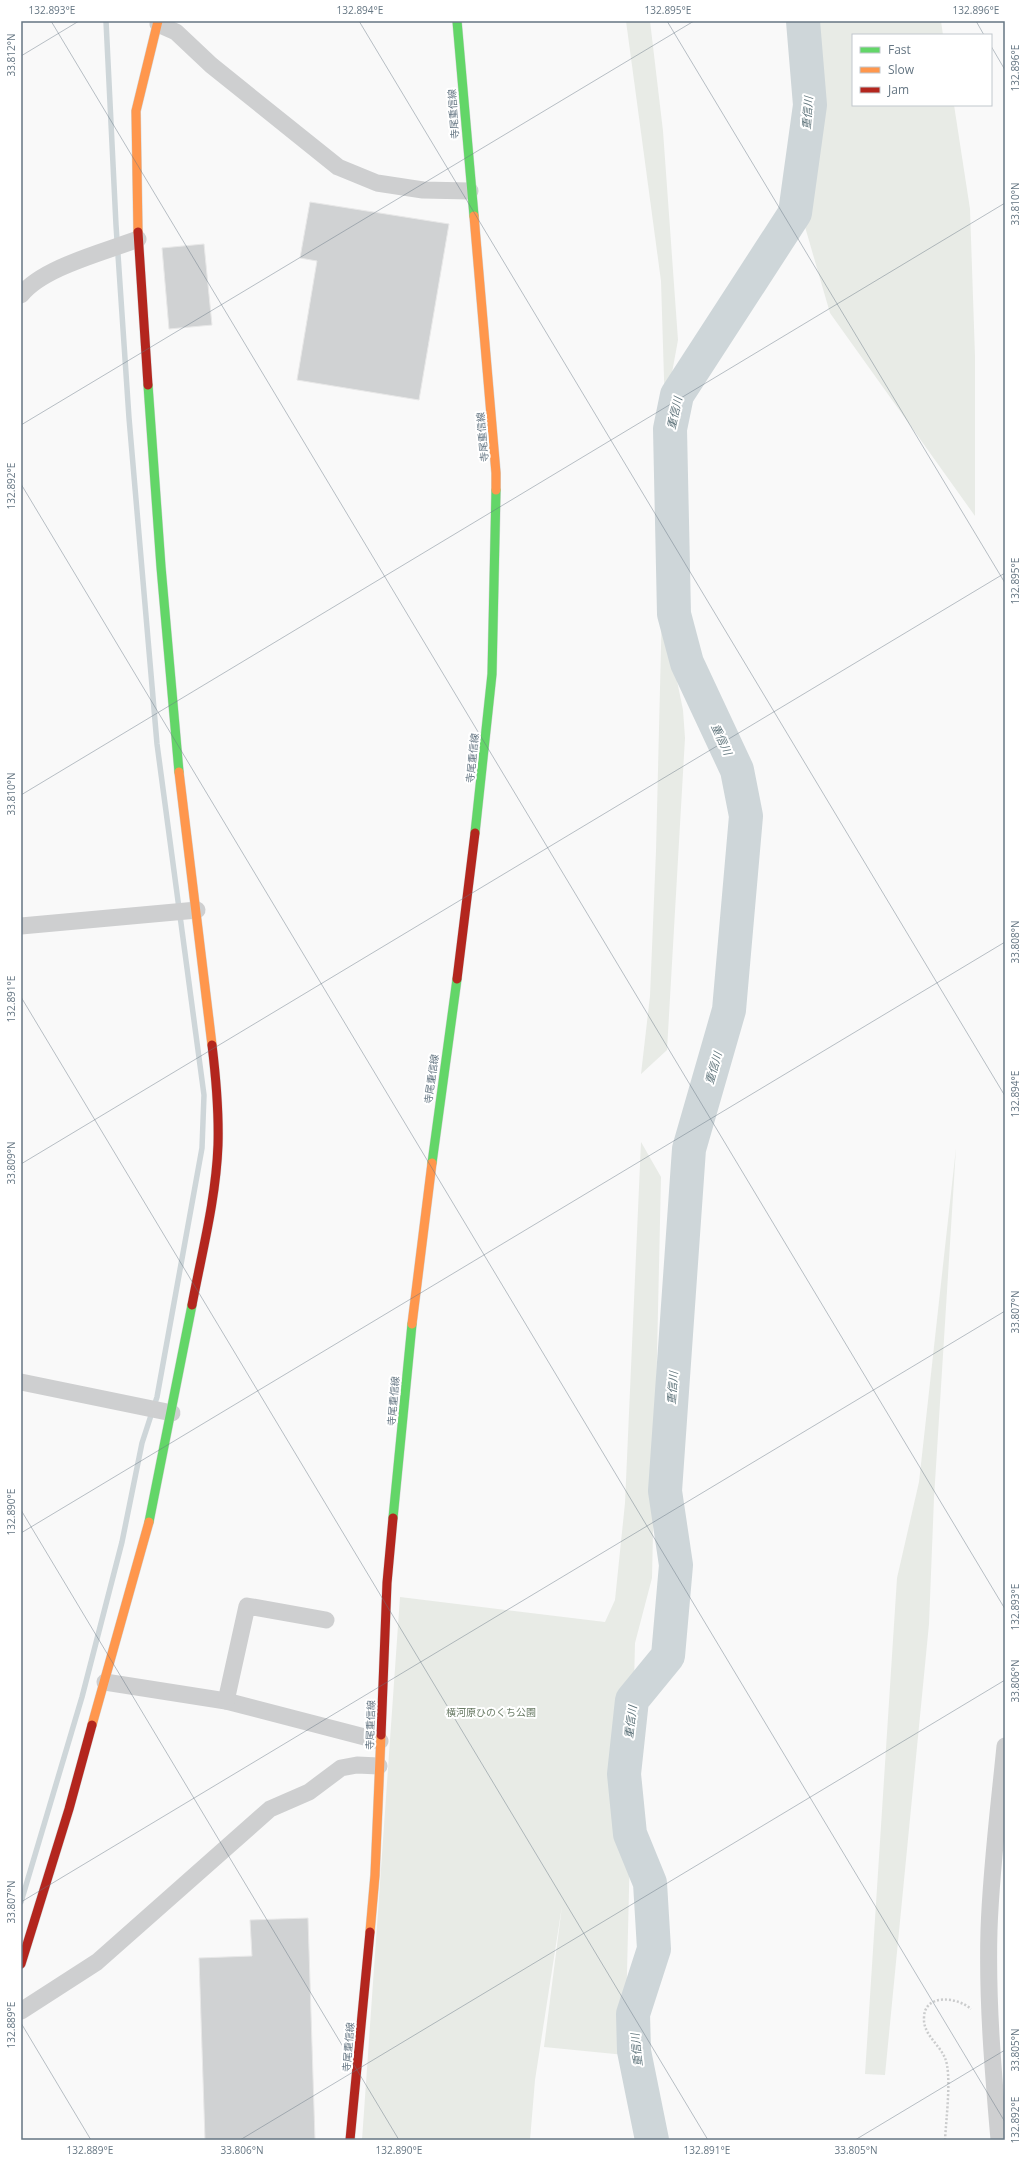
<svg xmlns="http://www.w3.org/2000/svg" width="1026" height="2161" font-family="'Open Sans','Noto Sans JP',sans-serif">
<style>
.green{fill:#e8ebe6}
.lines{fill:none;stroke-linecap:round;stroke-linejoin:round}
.stream{stroke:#ced6d9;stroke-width:5.5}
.river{stroke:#ced6d9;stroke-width:34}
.building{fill:#d0d2d3;stroke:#e8e8e8}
.fast-casing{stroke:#d5d6d7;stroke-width:10}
.slow-casing{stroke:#d5d6d7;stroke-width:10}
.jam-casing{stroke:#d5d6d7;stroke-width:10}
.path{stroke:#cbcccd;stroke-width:2.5;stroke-dasharray:2 2;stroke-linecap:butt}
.street{stroke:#cecfd0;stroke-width:17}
.fast{stroke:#63d668;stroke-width:9}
.slow{stroke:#ff974d;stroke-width:9}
.jam{stroke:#b3261e;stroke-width:9}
.ticks{fill:none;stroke:#657683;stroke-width:1;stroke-opacity:0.45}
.labels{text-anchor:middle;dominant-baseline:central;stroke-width:4;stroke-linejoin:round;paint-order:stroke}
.street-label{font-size:10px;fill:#657683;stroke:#fff}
.park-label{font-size:10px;fill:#687a64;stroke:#fff}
.water-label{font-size:11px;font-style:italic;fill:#60757c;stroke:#fff}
.neatline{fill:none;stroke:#657683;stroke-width:1.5}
.ticks-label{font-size:10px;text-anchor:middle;fill:#657683}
</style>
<rect width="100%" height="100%" fill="#f9f9f9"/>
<g class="green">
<path d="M626 21H650L663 131 678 340 665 411 661 281Z"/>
<path d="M811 21H941L943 35H853V105H954L970 209 975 356V516L830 313 801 213 818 121Z"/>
<path d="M662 607 683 710 685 738 667 1050 641 1074 650 996 656 851Z"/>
<path d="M641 1142 661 1177 652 1578 635 1643 625 2055 544 2047 562 1906 535 2080 530 2140H362L400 1597 605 1622 615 1600 625 1503Z"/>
<path d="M956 1148 934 1498 929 1624 885 2075 865 2074 897 1578 919 1482Z"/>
</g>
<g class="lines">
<path class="stream" d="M21 1902 82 1697 122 1542 142 1443 157 1397 202 1148 204 1095 157 744 129 418 116 225 106 21"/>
<path class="river" d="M652 2140 634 2051 633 2014 654 1949 650 1883 630 1834 624 1774 632 1700 668 1656 676 1565 665 1491 689 1149 729 1010 746 816 737 770 687 663 674 614 670 429 677 395 795 213 810 105 803 21"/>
</g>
<g class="building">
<path d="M310 202 449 224 419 400 297 380 317 261 300 258Z"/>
<path d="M204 244 212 325 169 329 162 248Z"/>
<path d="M308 1918 315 2140H205L199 1958 252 1956 250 1920Z"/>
</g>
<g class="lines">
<defs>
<g id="fast">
<path d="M457 21 474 216"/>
<path d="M148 385 161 567 179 772"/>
<path d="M475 833 492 674 496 490"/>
<path d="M432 1163 457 979"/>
<path d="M393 1518 412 1324"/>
<path d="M149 1522 192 1305"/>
</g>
<g id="slow">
<path d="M474 216 496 473V490"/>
<path d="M138 232 136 111 158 21"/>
<path d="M179 772 212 1045"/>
<path d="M412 1324 432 1163"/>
<path d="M92 1725 149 1522"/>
<path d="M370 1932 375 1875 381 1735"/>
</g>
<g id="jam">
<path d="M138 232 148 385"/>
<path d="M457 979 475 833"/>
<path d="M192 1305C202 1252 216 1199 218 1145 219 1111 216 1078 212 1045"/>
<path d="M381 1735 387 1583 393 1518"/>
<path d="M21 1964 69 1809 92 1725"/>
<path d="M350 2140 370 1932"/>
</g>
</defs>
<use href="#fast" class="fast-casing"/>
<use href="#slow" class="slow-casing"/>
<use href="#jam" class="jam-casing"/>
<path class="path" d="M945 2140C946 2120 952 2074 945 2058 939 2044 923 2034 924 2018 924 1993 958 1997 971 2009"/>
<g class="street">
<path d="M158 24 176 32 211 65 338 167 377 183 423 190 470 191"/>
<path d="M21 295C43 267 105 252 138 239"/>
<path d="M21 926 197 910"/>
<path d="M21 1382 172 1413"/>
<path d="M105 1682 226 1701 380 1741"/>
<path d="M226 1701 247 1606 326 1620"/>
<path d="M21 2011 97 1962 270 1809 309 1792 341 1768 357 1765 379 1766"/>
<path d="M999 2140C993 2070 987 2001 989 1930 991 1869 999 1807 1005 1746"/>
</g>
<use href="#fast" class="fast"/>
<use href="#slow" class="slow"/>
<use href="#jam" class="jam"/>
</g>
<path class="ticks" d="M51 21 1005 1609M359 21 1005 1096M667 21 1005 583M976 21 984 35M991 46 1005 70M21 56 79 21M21 425 694 21M21 484 1005 2122M21 795 1005 203M21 997 708 2140M21 1164 1005 573M21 1510 399 2140M21 1533 1005 942M21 1902 1005 1311M21 2023 91 2140M240 2140 1005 1680M855 2140 1005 2050"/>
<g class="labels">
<g class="street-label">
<text transform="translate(453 114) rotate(-94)">寺尾重信線</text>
<text transform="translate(482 437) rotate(-95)">寺尾重信線</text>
<text transform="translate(472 758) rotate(-84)">寺尾重信線</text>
<text transform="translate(431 1079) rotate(-82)">寺尾重信線</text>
<text transform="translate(393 1401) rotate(-85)">寺尾重信線</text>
<text transform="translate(370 1725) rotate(-88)">寺尾重信線</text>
<text transform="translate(348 2047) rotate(-85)">寺尾重信線</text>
</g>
<g class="park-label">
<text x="491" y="1712">横河原ひのくち公園</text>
</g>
<g class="water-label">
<text transform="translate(807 113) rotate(-86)">重信川</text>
<text transform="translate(674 413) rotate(-77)">重信川</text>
<text transform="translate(722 739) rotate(65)">重信川</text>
<text transform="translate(713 1068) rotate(-74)">重信川</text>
<text transform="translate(672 1388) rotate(-86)">重信川</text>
<text transform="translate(630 1722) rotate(-83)">重信川</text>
<text transform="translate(636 2050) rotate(-96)">重信川</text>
</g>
</g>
<rect width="1026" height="2161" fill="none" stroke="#ffffff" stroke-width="44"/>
<rect x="852" y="34" width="140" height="72" fill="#ffffff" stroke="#c1c8cd"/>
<rect x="860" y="47" width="20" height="6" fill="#63d668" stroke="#c1c8cd"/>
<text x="888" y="54" font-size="12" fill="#657683">Fast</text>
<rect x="860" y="67" width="20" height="6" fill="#ff974d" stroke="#c1c8cd"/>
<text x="888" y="74" font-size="12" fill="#657683">Slow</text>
<rect x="860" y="87" width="20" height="6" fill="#b3261e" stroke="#c1c8cd"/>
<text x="888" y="94" font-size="12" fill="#657683">Jam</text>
<rect x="22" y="22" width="982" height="2117" class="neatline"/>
<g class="ticks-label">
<text x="52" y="14">132.893°E</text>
<text x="360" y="14">132.894°E</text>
<text x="668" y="14">132.895°E</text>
<text x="976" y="14">132.896°E</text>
<text transform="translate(11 55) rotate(-90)" y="4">33.812°N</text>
<text transform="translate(1015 68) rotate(-90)" y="4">132.896°E</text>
<text transform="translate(1015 204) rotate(-90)" y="4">33.810°N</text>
<text transform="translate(11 486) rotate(-90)" y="4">132.892°E</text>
<text transform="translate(1015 581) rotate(-90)" y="4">132.895°E</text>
<text transform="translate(11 794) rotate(-90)" y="4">33.810°N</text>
<text transform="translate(1015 942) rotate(-90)" y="4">33.808°N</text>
<text transform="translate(11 999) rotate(-90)" y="4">132.891°E</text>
<text transform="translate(1015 1094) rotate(-90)" y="4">132.894°E</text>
<text transform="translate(11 1163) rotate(-90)" y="4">33.809°N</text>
<text transform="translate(1015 1312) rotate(-90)" y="4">33.807°N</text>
<text transform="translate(11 1512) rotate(-90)" y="4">132.890°E</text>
<text transform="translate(1015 1607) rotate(-90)" y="4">132.893°E</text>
<text transform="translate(1015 1681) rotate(-90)" y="4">33.806°N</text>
<text transform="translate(11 1902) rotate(-90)" y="4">33.807°N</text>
<text transform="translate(11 2025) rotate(-90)" y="4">132.889°E</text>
<text transform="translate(1015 2050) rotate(-90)" y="4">33.805°N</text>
<text transform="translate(1015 2120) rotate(-90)" y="4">132.892°E</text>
<text x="90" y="2154">132.889°E</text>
<text x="242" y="2154">33.806°N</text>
<text x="399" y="2154">132.890°E</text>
<text x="707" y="2154">132.891°E</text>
<text x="856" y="2154">33.805°N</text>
</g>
</svg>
